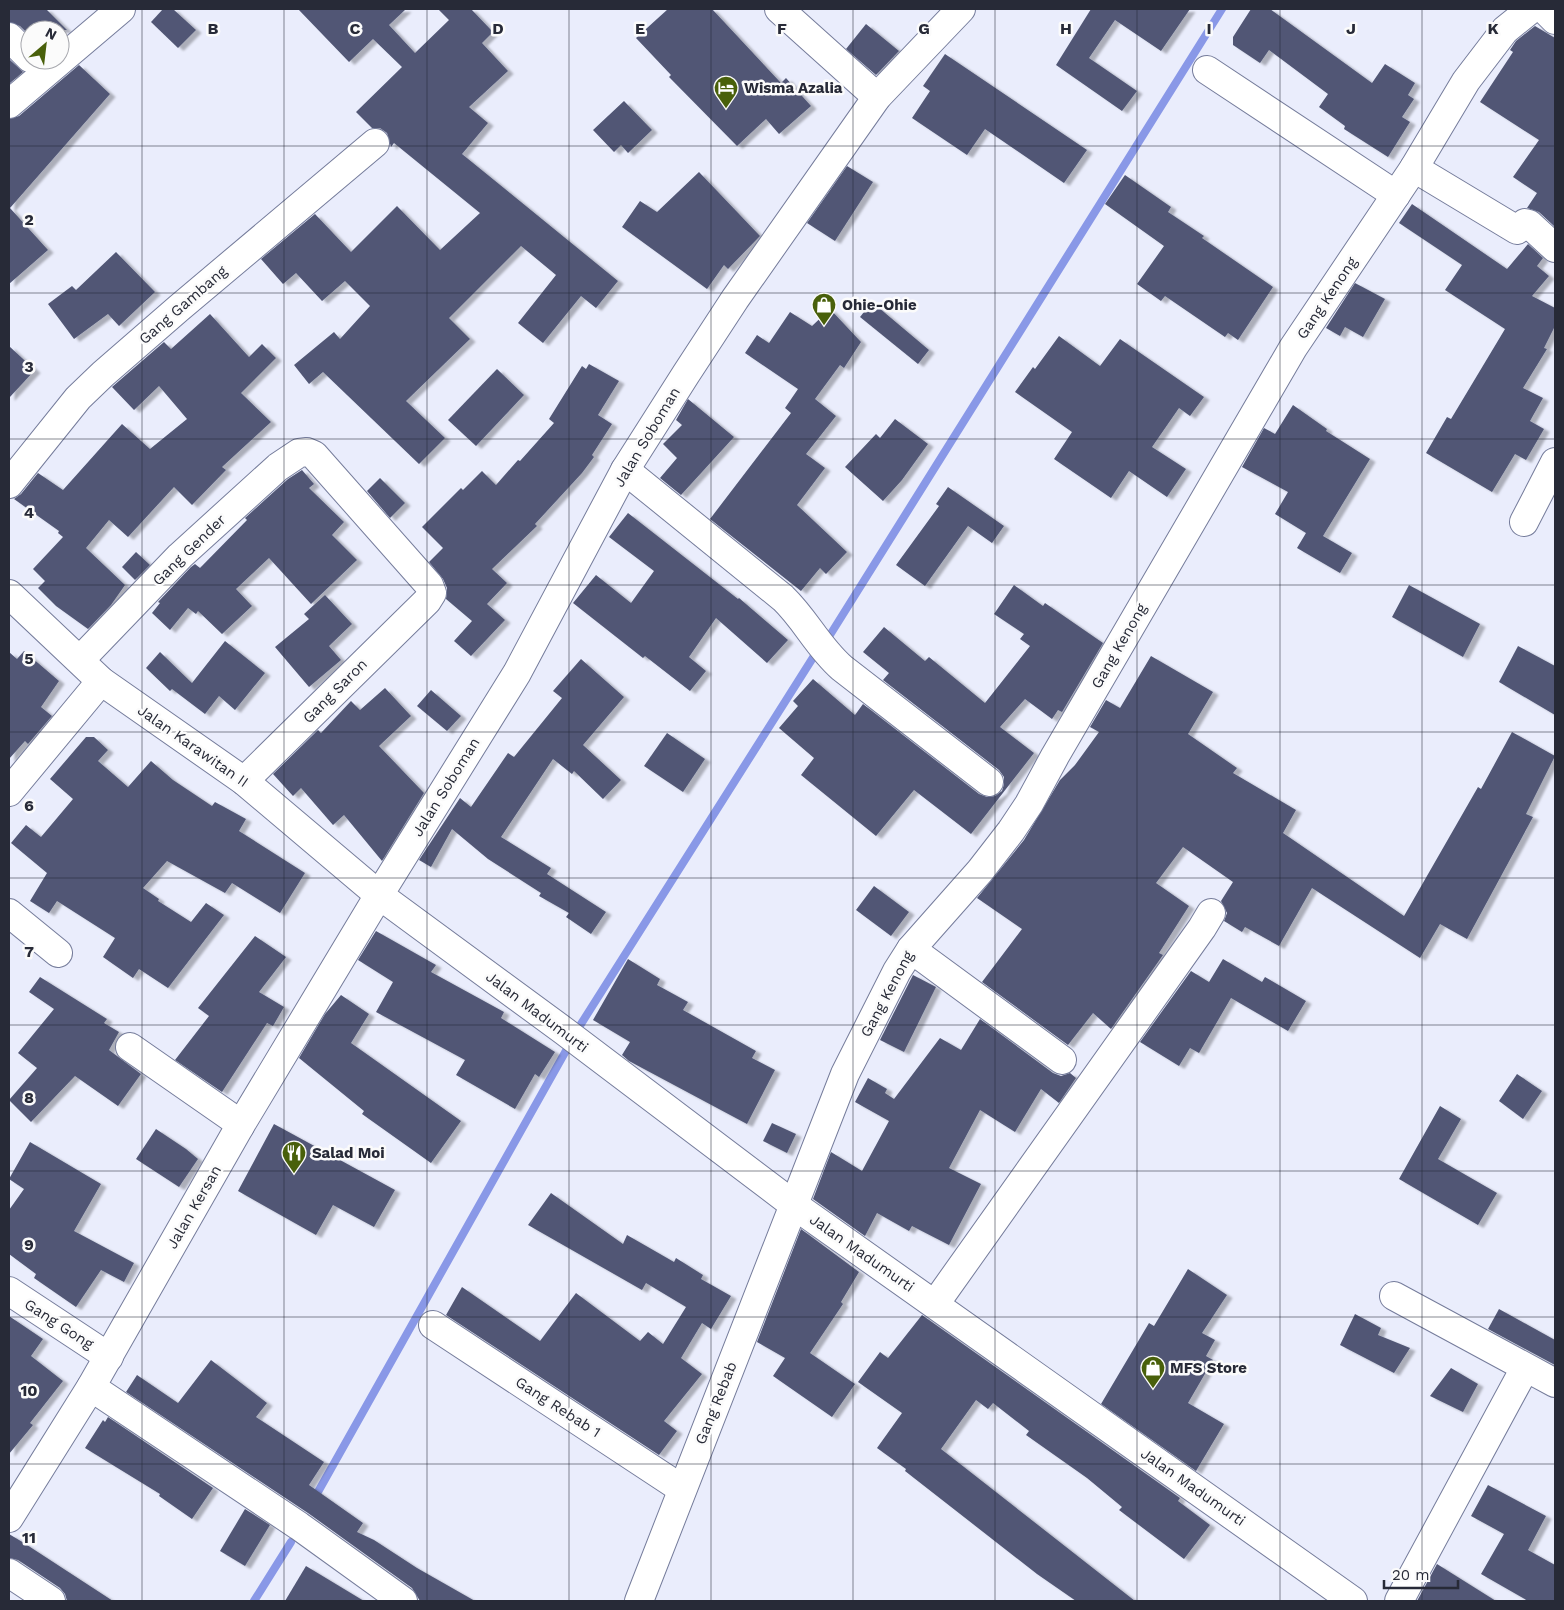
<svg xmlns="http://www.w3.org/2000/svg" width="1564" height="1610" font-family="'Work Sans',sans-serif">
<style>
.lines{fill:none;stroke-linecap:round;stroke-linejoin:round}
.stream{stroke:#8998e7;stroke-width:8}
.building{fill:#515775;filter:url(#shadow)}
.minor-casing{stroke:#757c9b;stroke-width:30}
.major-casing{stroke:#757c9b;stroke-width:30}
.minor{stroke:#fff;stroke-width:28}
.major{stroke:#fff;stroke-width:28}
.grid{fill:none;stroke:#272a37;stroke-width:1;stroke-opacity:0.55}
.labels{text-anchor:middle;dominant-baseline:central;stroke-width:5;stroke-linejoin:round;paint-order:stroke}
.poi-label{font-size:15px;font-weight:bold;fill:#272a37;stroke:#fbfbfb;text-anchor:start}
.street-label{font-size:15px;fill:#272a37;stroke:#fbfbfb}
.grid-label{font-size:16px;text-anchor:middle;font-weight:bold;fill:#272a37;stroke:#fbfbfb;stroke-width:5;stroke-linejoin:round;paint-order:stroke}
</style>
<defs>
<filter id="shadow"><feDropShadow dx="5.5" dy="3" stdDeviation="1" flood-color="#0004"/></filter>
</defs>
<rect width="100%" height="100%" fill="#eaedfc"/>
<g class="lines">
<g class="stream">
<path d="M830 635 1222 9"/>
<path d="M314 1499 581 1024 814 656"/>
<path d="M254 1601 291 1542"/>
</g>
</g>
<g class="building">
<path d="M9 9H46L67 30H30V36L20 26 9 22Z"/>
<path d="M163 9H173L196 30 178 48 151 22Z"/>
<path d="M298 9H406L389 25 415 53 449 20 438 9H471L493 32 482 43 508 71 469 107 488 123 462 154 618 281 596 308 581 296 543 343 518 323 556 275 521 246 449 318 470 339 406 401 445 438 419 464 323 372 309 384 294 365 334 332 340 339 370 306 345 281 322 301 296 273 283 284 261 259 315 214 351 252 397 206 440 250 480 213 394 143 391 147 387 133 380 128H372L356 112 402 67 373 39 349 62Z"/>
<path d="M668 9H712L781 83 786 78 811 106 779 134 766 119 737 146 669 77 671 75 636 38Z"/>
<path d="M1091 9H1190L1161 51 1115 20 1089 58 1137 91 1122 111 1056 65Z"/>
<path d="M1251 9H1270L1372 83 1385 64 1415 83 1408 95 1414 99 1402 117 1410 122 1388 157 1344 129 1345 126 1319 107 1328 94 1269 50 1260 63 1233 45V37Z"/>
<path d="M866 24 899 51 876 75 846 49Z"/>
<path d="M1535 26 1555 38V227L1539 212 1527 208 1537 193 1513 177 1539 140 1480 102 1513 52 1510 50 1516 41Z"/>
<path d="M945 54 1087 150 1064 183 985 129 967 155 912 118 930 91 923 86Z"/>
<path d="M9 59 23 72 9 84Z"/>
<path d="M79 65 110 94 10 208 48 250 9 284V119L19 116Z"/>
<path d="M624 101 652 130 628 153 621 145 614 152 593 130Z"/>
<path d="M847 166 873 182 835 241 807 223Z"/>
<path d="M699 172 760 236 728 269 724 265 707 289 622 227 640 201 657 212Z"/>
<path d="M1125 175 1171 207 1168 212 1204 236 1202 238 1273 287 1238 340 1228 333 1225 337 1165 296 1161 301 1137 284 1164 246 1105 204Z"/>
<path d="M1412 204 1507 269 1528 244 1543 258 1537 266 1549 276 1532 296 1555 308V326L1544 348 1547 349 1523 388 1543 398 1530 421 1544 429 1526 460 1515 454 1492 492 1426 453 1447 417 1451 419 1505 329 1445 290 1462 265 1399 223Z"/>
<path d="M116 252 155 292 119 326 108 314 74 339 48 304 72 286 76 290Z"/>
<path d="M1355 283 1385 299 1363 337 1345 327 1340 336 1326 328Z"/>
<path d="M872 302 929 350 918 364 860 317Z"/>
<path d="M830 309 861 342 844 368 840 365 815 399 836 416 806 454 825 468 797 505 847 552 826 574 820 568 801 591 710 519 791 413 785 408 798 389 745 353 757 335 769 343 790 312 812 326Z"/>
<path d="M210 314 249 357 262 344 276 358 241 393 271 422 222 467 226 470 192 505 174 487 128 537 109 520 86 548 125 585 111 605 88 629 56 606 38 588 45 581 33 569 63 537 58 533 59 531 14 499 21 494 38 473 63 490 122 424 150 449 187 419 159 386 134 410 112 387 164 342 171 349Z"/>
<path d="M1059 336 1100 366 1120 339 1204 397 1190 416 1179 408 1152 447 1186 469 1167 497 1129 471 1111 498 1054 459 1072 432 1015 392 1033 367 1035 369Z"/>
<path d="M9 346 35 370 9 398Z"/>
<path d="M589 364 619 381 598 415 612 424 592 455 594 457 582 473 535 524 537 526 492 569 507 583 487 604 505 620 471 656 454 641 472 621 446 599 447 588 443 579 429 562 443 548 422 527 461 488 463 490 482 471 496 485 518 460 520 461 554 423 549 419 582 366 586 369Z"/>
<path d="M497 369 524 395 476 446 448 420Z"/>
<path d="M688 399 734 437 681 495 660 478 677 458 663 444 682 425 676 420Z"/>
<path d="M1293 405 1327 429 1326 431 1370 459 1323 536 1352 553 1340 573 1297 548 1306 533 1275 514 1288 492 1242 467 1264 428 1275 434Z"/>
<path d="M895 419 928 444 902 480 883 501 845 467 876 434 880 438Z"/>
<path d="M302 470 314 484 309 488 344 522 332 535 357 560 311 604 269 558 236 589 252 606 222 634 198 611 196 614 188 608 170 630 152 613 160 603 158 602 191 567 195 564 200 568 247 520 245 518 288 479Z"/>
<path d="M380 478 405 503 390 518 367 491Z"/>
<path d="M948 487 1004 526 992 543 968 526 925 586 896 565 939 506 936 504Z"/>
<path d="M628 513 738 599 739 598 788 640 767 663 716 618 689 657 706 671 690 691 645 656 643 658 573 603 596 575 631 603 654 571 609 537Z"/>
<path d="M136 552 150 565 135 580 122 567Z"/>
<path d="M1014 585 1043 606 1045 603 1103 643 1062 712 1058 710 1052 719 1025 699 1000 727 1034 753 971 834 914 790 876 836 801 775 814 758 779 728 798 706 793 701 813 679 855 715 863 704 979 794 987 797 995 796 1002 791 1004 784V777L999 770 883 680 889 673 863 652 884 627 925 661 929 657 985 703 1030 646 1020 639 1024 634 994 614Z"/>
<path d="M1409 585 1480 624 1463 657 1392 617Z"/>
<path d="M325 595 352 624 329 646 341 660 309 687 275 647 309 619 304 614Z"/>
<path d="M225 641 265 673 235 710 219 696 205 714 172 689 170 691 146 668 160 652 192 683Z"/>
<path d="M1518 646 1555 666V715L1499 682Z"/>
<path d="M24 651 59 681 41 707 52 716 28 744 25 741 9 759V652L17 659Z"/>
<path d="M1151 656 1213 692 1188 734 1237 768 1233 773 1296 810 1283 833 1404 916 1478 787 1481 789 1512 732 1555 756 1526 814 1533 817 1467 939 1440 924 1420 958 1312 888 1279 946 1245 927 1242 932 1224 921 1227 913 1221 901 1233 882 1183 847 1156 883 1189 906 1159 953 1163 955 1111 1029 1093 1013 1068 1045 982 982 1022 929 977 898 1024 840 1060 780 1075 765 1099 732 1090 727 1106 700 1120 708Z"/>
<path d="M581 659 624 697 583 745 621 780 603 799 574 771 572 774 553 759 501 837 551 868 547 874 606 912 591 934 566 917 569 913 539 896 541 893 488 859 452 829 431 867 419 860 460 798 471 807 508 753 514 757 562 698 553 691Z"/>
<path d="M385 688 411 716 379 746 424 793 382 861 344 815 333 825 301 788 293 796 273 774 318 730 321 733 351 701 360 710Z"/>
<path d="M431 690 461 716 447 731 417 706Z"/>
<path d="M667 733 705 759 683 792 644 766Z"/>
<path d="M86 737H94L108 750 98 761 128 787 151 761 173 780 212 806 215 802 246 819 239 831 305 873 280 913 232 883 225 893 167 861 143 888 159 899 158 901 191 922 206 903 224 915 168 988 139 969 133 978 103 957 115 938 57 901 49 913 30 901 47 873 11 843 26 825 41 837 73 799 50 779Z"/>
<path d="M874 886 909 912 891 936 856 910Z"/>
<path d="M376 931 436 965 431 972 504 1012 501 1018 555 1052 539 1077 535 1074 515 1109 456 1075 465 1060 376 1012 393 982 358 960Z"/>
<path d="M255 936 286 957 259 992 284 1007 273 1026 267 1023 222 1092 175 1060 209 1016 198 1008Z"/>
<path d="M628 959 660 979 657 985 688 1002 683 1010 756 1051 752 1058 775 1070 747 1124 629 1061 622 1055 630 1042 593 1020Z"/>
<path d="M1223 959 1262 982 1265 977 1306 1001 1288 1031 1231 998 1199 1053 1190 1048 1179 1066 1140 1042 1191 971 1209 982Z"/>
<path d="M913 975 936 987 904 1052 880 1040Z"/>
<path d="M40 977 107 1019 104 1023 119 1032 109 1050 141 1074 118 1106 75 1076 31 1122 9 1100 37 1068 18 1053 54 1009 29 992Z"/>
<path d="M341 995 369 1014 351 1043 461 1121 431 1163 362 1114 364 1111 299 1058 325 1014Z"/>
<path d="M980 1019 1053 1073 1061 1076 1070 1073 1076 1078 1059 1103 1041 1089 1015 1132 980 1110 949 1168 981 1184 949 1245 912 1226 909 1231 877 1213 865 1236 813 1199 831 1152 862 1171 889 1121 855 1102 868 1078 887 1089 885 1093 894 1099 940 1038 961 1050Z"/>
<path d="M1517 1074 1542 1091 1523 1119 1499 1101Z"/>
<path d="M1440 1106 1461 1119 1438 1159 1497 1193 1478 1225 1399 1179Z"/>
<path d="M772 1123 796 1134 787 1153 763 1141Z"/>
<path d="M274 1124 395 1190 374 1227 333 1205 316 1235 238 1191Z"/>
<path d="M156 1129 186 1149 198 1159 179 1187 136 1159Z"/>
<path d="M30 1142 101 1184 74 1231 134 1263 124 1282 101 1270 76 1307 34 1278 36 1274 9 1254V1210L24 1189 9 1179Z"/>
<path d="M551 1193 623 1244 627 1235 674 1262 676 1258 703 1275 701 1279 731 1296 711 1329 702 1323 681 1358 702 1374 664 1421 677 1431 659 1455 446 1315 462 1287 540 1341 576 1293 640 1341 648 1332 663 1344 686 1307 646 1283 642 1290 528 1225Z"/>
<path d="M801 1229 859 1272 841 1302 843 1304 810 1353 855 1384 832 1417 773 1376 785 1358 757 1342Z"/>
<path d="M1188 1269 1227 1295 1202 1333 1215 1340 1206 1356 1213 1360 1188 1403 1224 1424 1196 1471 1101 1404 1149 1323 1154 1326Z"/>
<path d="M1499 1309 1555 1340V1365L1488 1329Z"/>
<path d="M1355 1314 1381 1328 1378 1335 1410 1348 1394 1373 1340 1345Z"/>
<path d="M922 1315 1180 1498 1178 1501 1210 1525 1184 1559 1119 1510 1122 1507 1087 1478 1026 1435 1029 1431 993 1403 988 1409 976 1400 941 1449 1135 1601H1076L1037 1574 905 1471 906 1469 877 1448 902 1413 858 1382 880 1352 888 1358Z"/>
<path d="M9 1316 43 1339 31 1356 63 1381 30 1423 33 1425 9 1454Z"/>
<path d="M211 1360 267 1403 256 1417 324 1462 309 1485 363 1523 357 1532 374 1540 417 1568 475 1601H420L412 1588 308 1513 126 1392 137 1375 178 1403Z"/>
<path d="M1451 1368 1478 1384 1463 1412 1430 1396Z"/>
<path d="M108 1417 213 1488 192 1519 159 1496 160 1494 85 1448 103 1420 105 1422Z"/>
<path d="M1488 1485 1546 1516 1528 1550 1555 1565V1601H1528L1481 1574 1504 1534 1471 1516Z"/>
<path d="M245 1509 270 1525 245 1566 220 1551Z"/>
<path d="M9 1534 24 1543 113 1601H67L65 1594 60 1588 18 1560 9 1558Z"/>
<path d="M1437 1564 1496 1601H1417Z"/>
<path d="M306 1566 364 1601H285Z"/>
</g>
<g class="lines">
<defs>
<g id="minor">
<path d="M779 9 877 97"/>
<path d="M1544 9 1555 20"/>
<path d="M9 37 30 58"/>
<path d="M1207 70 1396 195"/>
<path d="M1414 168 1517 230 1525 223 1529 224 1555 248"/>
<path d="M625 470 783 598C806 620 817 646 842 668L989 782"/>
<path d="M9 484 78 398 103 374 179 308 375 143"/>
<path d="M1524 522 1555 462"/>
<path d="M9 594 101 681 244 781 379 895 564 1031 794 1205 1353 1601"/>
<path d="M80 660 180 556 278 467 299 453 307 452 314 455 429 585 432 593 427 601 244 781"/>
<path d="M9 792 101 681"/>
<path d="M9 913 58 953"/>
<path d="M911 949 1062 1060"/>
<path d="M130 1047 232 1118 240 1126"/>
<path d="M9 1291 109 1357"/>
<path d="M1394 1296 1555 1383"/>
<path d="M935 1304 1202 928 1211 913"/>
<path d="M433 1325 682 1489"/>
<path d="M91 1387 299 1526 403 1601"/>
<path d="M9 1518 91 1387 240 1126 379 895 517 673 625 470 686 374 735 299 877 97 961 9"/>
<path d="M9 1573 51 1601"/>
<path d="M639 1601 845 1074 897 971 911 949 980 871 1011 831 1029 804 1055 756 1293 348 1414 168 1466 81 1505 30 1531 9"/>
<path d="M1399 1601 1525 1368"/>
</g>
<path id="major" d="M9 104 121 9"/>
</defs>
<use href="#minor" class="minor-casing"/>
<use href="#major" class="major-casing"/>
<use href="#minor" class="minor"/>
<use href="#major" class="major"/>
</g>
<path class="grid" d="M142 9V1601M284 9V1601M427 9V1601M569 9V1601M711 9V1601M853 9V1601M995 9V1601M1137 9V1601M1280 9V1601M1422 9V1601M9 146H1555M9 293H1555M9 439H1555M9 585H1555M9 732H1555M9 878H1555M9 1025H1555M9 1171H1555M9 1317H1555M9 1464H1555"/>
<defs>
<symbol id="hotel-pin" viewBox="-11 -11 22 30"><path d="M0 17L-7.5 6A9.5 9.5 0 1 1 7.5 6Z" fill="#49600b" stroke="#fbfbfb"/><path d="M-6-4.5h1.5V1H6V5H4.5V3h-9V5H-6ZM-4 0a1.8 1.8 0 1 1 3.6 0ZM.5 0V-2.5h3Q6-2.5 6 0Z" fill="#fff"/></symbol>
<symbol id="shop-pin" viewBox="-11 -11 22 30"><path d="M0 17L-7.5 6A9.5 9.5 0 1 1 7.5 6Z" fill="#49600b" stroke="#fbfbfb"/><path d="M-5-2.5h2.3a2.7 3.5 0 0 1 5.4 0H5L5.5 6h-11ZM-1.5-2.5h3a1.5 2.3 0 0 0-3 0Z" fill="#fff"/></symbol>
<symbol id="restaurant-pin" viewBox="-11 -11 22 30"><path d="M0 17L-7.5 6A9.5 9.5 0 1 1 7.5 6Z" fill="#49600b" stroke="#fbfbfb"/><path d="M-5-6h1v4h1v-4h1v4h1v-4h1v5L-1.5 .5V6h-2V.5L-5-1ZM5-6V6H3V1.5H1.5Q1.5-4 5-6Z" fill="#fff"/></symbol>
</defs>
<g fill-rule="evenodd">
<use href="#hotel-pin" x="712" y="74" width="28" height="38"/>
<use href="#shop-pin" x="810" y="291" width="28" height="38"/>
<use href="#restaurant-pin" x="280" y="1139" width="28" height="38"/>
<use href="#shop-pin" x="1139" y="1354" width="28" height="38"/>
</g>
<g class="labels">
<g class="poi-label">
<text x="744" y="88">Wisma Azalia</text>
<text x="842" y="305">Ohie-Ohie</text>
<text x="312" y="1153">Salad Moi</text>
<text x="1170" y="1368">MFS Store</text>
</g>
<g class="street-label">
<text transform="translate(1327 298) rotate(-56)">Gang Kenong</text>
<text transform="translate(183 305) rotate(-41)">Gang Gambang</text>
<text transform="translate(647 437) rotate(-59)">Jalan Soboman</text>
<text transform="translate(189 550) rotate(-44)">Gang Gender</text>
<text transform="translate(1119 646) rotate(-60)">Gang Kenong</text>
<text transform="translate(335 691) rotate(-45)">Gang Saron</text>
<text transform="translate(193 746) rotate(35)">Jalan Karawitan II</text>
<text transform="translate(446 787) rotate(-58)">Jalan Soboman</text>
<text transform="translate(887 994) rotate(-62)">Gang Kenong</text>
<text transform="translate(537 1012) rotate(37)">Jalan Madumurti</text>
<text transform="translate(194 1207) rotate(-60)">Jalan Kersan</text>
<text transform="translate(862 1253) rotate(35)">Jalan Madumurti</text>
<text transform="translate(59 1324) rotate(33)">Gang Gong</text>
<text transform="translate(716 1403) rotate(-68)">Gang Rebab</text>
<text transform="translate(558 1407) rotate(33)">Gang Rebab 1</text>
<text transform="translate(1193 1487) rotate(35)">Jalan Madumurti</text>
</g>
</g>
<g class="grid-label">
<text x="213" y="34">B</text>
<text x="355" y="34">C</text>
<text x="498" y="34">D</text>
<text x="640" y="34">E</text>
<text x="782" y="34">F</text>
<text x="924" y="34">G</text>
<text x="1066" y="34">H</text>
<text x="1209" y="34">I</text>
<text x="1351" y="34">J</text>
<text x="1493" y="34">K</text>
<text x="29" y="225">2</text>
<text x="29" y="372">3</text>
<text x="29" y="518">4</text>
<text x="29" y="664">5</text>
<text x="29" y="811">6</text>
<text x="29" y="957">7</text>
<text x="29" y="1103">8</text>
<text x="29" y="1250">9</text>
<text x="29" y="1396">10</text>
<text x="29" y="1543">11</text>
</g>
<rect width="1564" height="1610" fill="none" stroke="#272a37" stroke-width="20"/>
<g transform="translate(45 45) rotate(28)"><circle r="24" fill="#fbfbfb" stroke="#a6a7ad"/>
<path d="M0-4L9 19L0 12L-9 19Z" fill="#49600b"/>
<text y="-8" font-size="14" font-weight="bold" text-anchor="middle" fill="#272a37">N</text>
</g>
<path d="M1384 1580v8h74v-8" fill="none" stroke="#272a37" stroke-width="2.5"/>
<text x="1392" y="1580" font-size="15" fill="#272a37" stroke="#fbfbfb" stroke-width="4" paint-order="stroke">20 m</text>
</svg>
